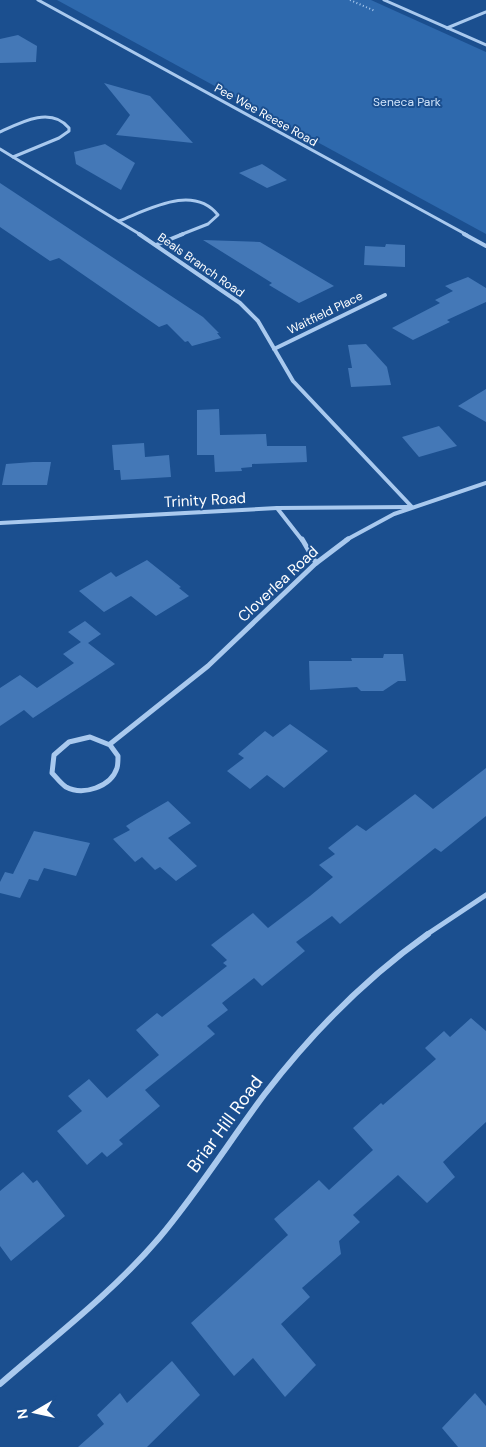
<svg xmlns="http://www.w3.org/2000/svg" width="486" height="1447" font-family="'DM Sans',sans-serif">
<style>
.green{fill:#2e69ad}
.building{fill:#4478b7}
.lines{fill:none;stroke-linecap:round;stroke-linejoin:round}
.path{stroke:#a9c9ee;stroke-width:2;stroke-dasharray:1 2.5;stroke-linecap:butt}
.street-far3{stroke:#a9c9ee;stroke-width:3}
.street-far2{stroke:#a9c9ee;stroke-width:4}
.street-far1{stroke:#a9c9ee;stroke-width:5}
.street{stroke:#a9c9ee;stroke-width:6}
.labels{text-anchor:middle;dominant-baseline:central;stroke-width:4;stroke-linejoin:round;paint-order:stroke}
.far-park-label{font-size:12px;fill:#cfe3fa;stroke:#1b4f8f}
.far-street-label{font-size:12px;fill:#fff;stroke:#1b4f8f}
.street-label{font-size:15px;fill:#fff;stroke:#1b4f8f}
.near-street-label{font-size:18px;fill:#fff;stroke:#1b4f8f}
</style>
<rect width="100%" height="100%" fill="#1b4f8f"/>
<path class="green" d="M57 0H371L486 52V234Z"/>
<g class="building">
<path d="M18 35 37 46 36 62 0 63V39Z"/>
<path d="M104 83 150 96 193 143 116 135 130 115Z"/>
<path d="M105 144 135 163 121 190 76 164 74 152Z"/>
<path d="M262 164 287 180 267 188 239 173Z"/>
<path d="M0 183 203 317 219 333H217L221 338 192 346 188 341 185 342 167 324 159 327 59 258 50 261 0 227Z"/>
<path d="M203 240 260 242 334 286 299 303 269 285 272 283Z"/>
<path d="M386 244 405 245V267L364 265 365 246 385 247Z"/>
<path d="M468 277 486 288V302L447 320 450 322 413 340 392 328 440 303 435 300 453 291 445 286Z"/>
<path d="M366 344 387 367 391 385 351 387 348 368H352L348 345Z"/>
<path d="M486 389V422L458 406Z"/>
<path d="M219 409 220 435 266 434 267 446H306L307 462 252 464V467L241 468 242 471 215 472 214 455H197V410Z"/>
<path d="M439 426 457 446 419 457 402 437Z"/>
<path d="M144 443 145 457 169 455 171 477 121 480 120 470H114L112 445Z"/>
<path d="M33 462H51L47 485H2L6 464Z"/>
<path d="M147 560 181 587 179 588 189 596 156 616 131 596 104 612 79 591 111 572 116 577Z"/>
<path d="M85 621 101 634 88 643 115 664 33 718 24 710 0 726V688L20 675 37 688 74 663 63 654 81 642 68 632Z"/>
<path d="M384 654H403L406 681H398L383 691H361L357 687 310 690 309 661H352L351 658H383Z"/>
<path d="M290 724 328 751 284 788 267 775 250 789 227 771 244 758 238 754 265 731 273 737Z"/>
<path d="M486 768V816L441 852 435 848 340 924 332 916 296 942 305 951 262 986 254 978 222 1003 228 1010 207 1026 215 1034 145 1090 160 1106 119 1140 123 1144 107 1157 102 1152 87 1165 57 1131 82 1111 68 1096 89 1079 107 1098 159 1055 136 1030 157 1013 162 1017 227 966 223 963 227 960 211 945 253 913 268 928 310 896 333 877 319 865 335 854 328 848 357 825 366 831 415 794 433 809Z"/>
<path d="M168 801 191 823 168 838 197 866 176 881 160 867 155 870 142 857 135 862 113 839 130 830 126 826 137 819Z"/>
<path d="M34 831 90 843 76 876 44 868 38 881 29 879 20 898 0 893V882L5 872 13 874Z"/>
<path d="M471 1018 486 1031V1122L443 1162 455 1177 427 1203 398 1175 353 1215 360 1222 339 1241 341 1254 302 1288 310 1297 281 1324 316 1365 285 1397 253 1358 234 1376 191 1323 288 1235 274 1219 319 1180 329 1190 373 1150 353 1128 381 1103 383 1105 436 1059 425 1048 444 1031 450 1037Z"/>
<path d="M23 1172 33 1183 37 1180 65 1216 11 1261 0 1246V1191Z"/>
<path d="M172 1361 200 1395 147 1447H78L104 1424 97 1415 120 1393 127 1403Z"/>
<path d="M475 1393 486 1406V1447H458L442 1428Z"/>
</g>
<g class="lines">
<path class="path" d="M350 0 375 11"/>
<g class="street-far3">
<path d="M38 0 467 235"/>
<path d="M384 0 486 45"/>
<path d="M447 28 486 12"/>
<path d="M0 132C21 122 51 106 69 128V131L59 138 13 157"/>
<path d="M0 149 141 235"/>
<path d="M119 221C150 209 193 184 218 215L208 224 180 235"/>
</g>
<g class="street-far2">
<path d="M139 234 240 303 258 321 293 381 412 507"/>
<path d="M464 234 486 246"/>
<path d="M156 245 183 234"/>
<path d="M274 349 385 295"/>
<path d="M277 508 302 540"/>
<path d="M0 523 277 508 409 507"/>
<path d="M346 540 394 514 486 483"/>
</g>
<g class="street-far1">
<path d="M302 539 316 563"/>
<path d="M90 737 110 745 118 756C118 760 118 765 117 768 111 787 83 796 66 787 61 784 56 777 52 773L54 755 69 742Z"/>
<path d="M110 744 208 666 315 564 348 539"/>
<path d="M426 935 486 895"/>
</g>
<path class="street" d="M0 1384C54 1337 112 1293 159 1238 197 1193 229 1142 264 1095 310 1035 366 978 428 934"/>
</g>
<g class="labels">
<g class="far-park-label">
<text x="407" y="102">Seneca Park</text>
</g>
<g class="far-street-label">
<text transform="translate(266 115) rotate(29)">Pee Wee Reese Road</text>
<text transform="translate(201 265) rotate(35)">Beals Branch Road</text>
<text transform="translate(325 313) rotate(-26)">Waitfield Place</text>
</g>
<g class="street-label">
<text transform="translate(205 500) rotate(-3)">Trinity Road</text>
<text transform="translate(278 584) rotate(-43)">Cloverlea Road</text>
</g>
<g class="near-street-label">
<text transform="translate(225 1124) rotate(-54)">Briar Hill Road</text>
</g>
</g>
<g transform="translate(35 1412) rotate(261)" stroke="#1b4f8f" stroke-width="4" paint-order="stroke">
<path d="M0-4L9 19L0 12L-9 19Z" fill="#ffffff"/>
<text y="-8" font-size="14" font-weight="bold" text-anchor="middle" fill="#ffffff">N</text>
</g>
</svg>
